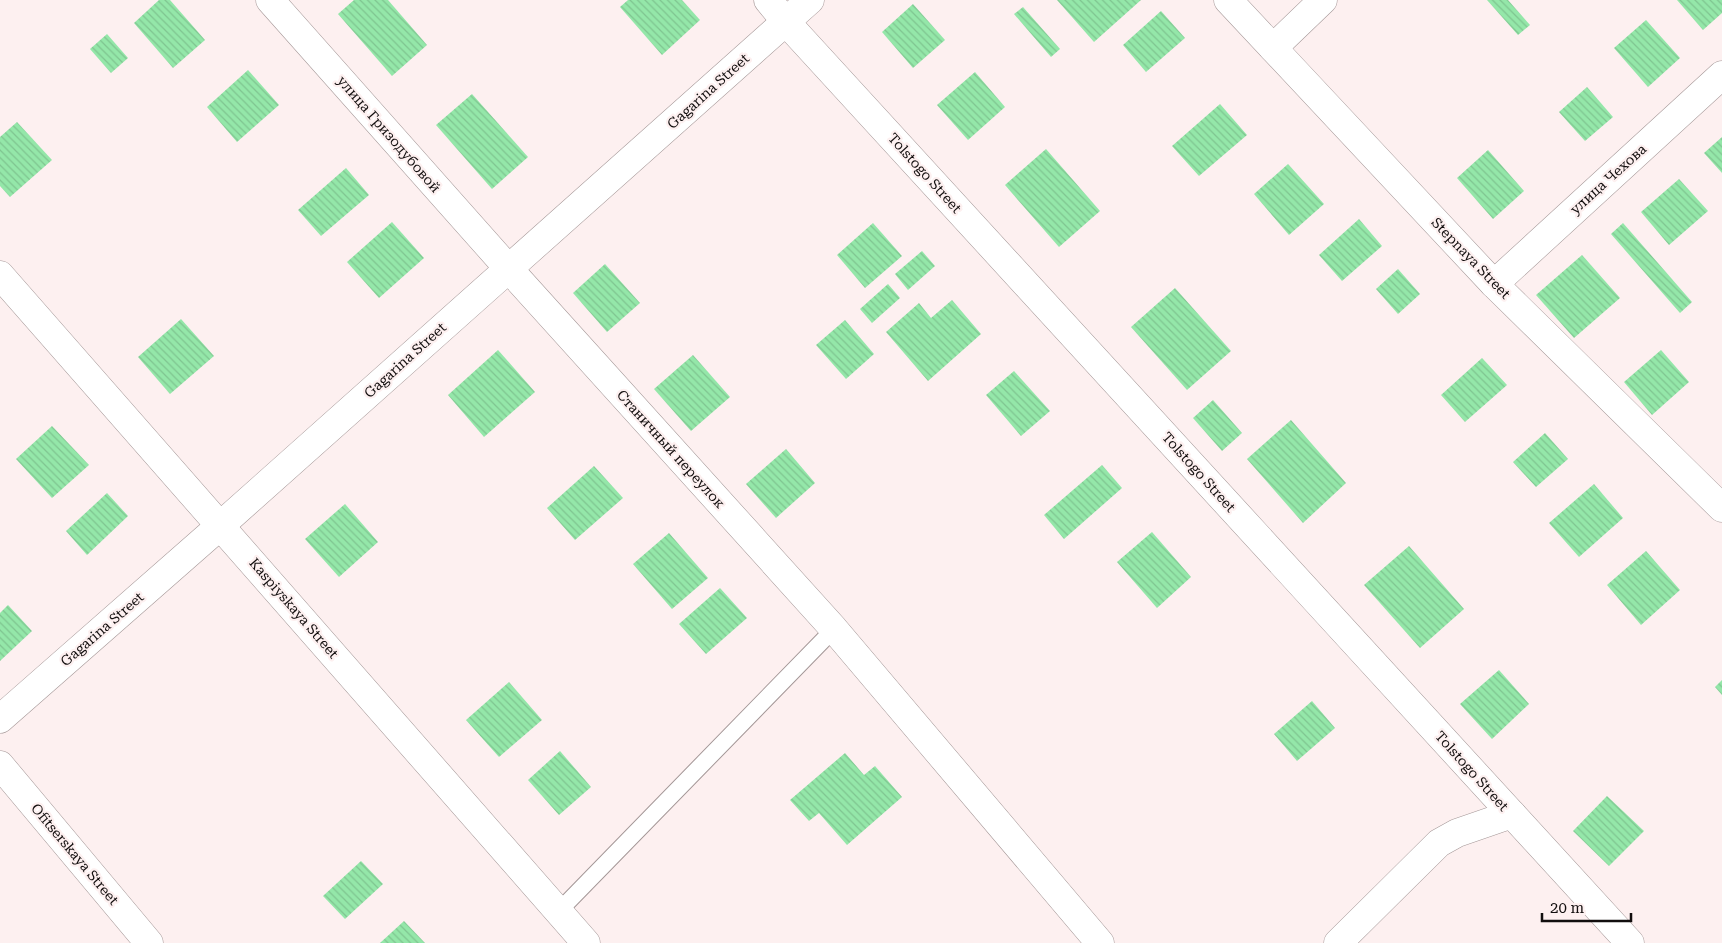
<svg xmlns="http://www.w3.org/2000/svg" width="1722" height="943" font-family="'Roboto Serif',serif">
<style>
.building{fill:url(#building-back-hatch)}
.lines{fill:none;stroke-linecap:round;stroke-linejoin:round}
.lane-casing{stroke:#a49797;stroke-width:18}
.street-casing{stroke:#a49797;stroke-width:29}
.lane{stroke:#fff;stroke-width:16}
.street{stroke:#fff;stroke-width:28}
.labels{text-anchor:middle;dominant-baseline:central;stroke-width:4.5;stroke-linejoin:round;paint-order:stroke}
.street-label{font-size:14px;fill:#120e0e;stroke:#fdf0f0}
</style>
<defs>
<pattern id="building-back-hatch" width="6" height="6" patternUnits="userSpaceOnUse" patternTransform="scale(1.25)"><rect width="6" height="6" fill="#94e7a9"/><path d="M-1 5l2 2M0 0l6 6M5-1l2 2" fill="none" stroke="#7fc590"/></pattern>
</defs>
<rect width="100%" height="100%" fill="#fdf0f0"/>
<g class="building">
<path d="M159 0H170L205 40 173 68 134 23Z"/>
<path d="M354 0H388L427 45 392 76 338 14Z"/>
<path d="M628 0H682L700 20 662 55 620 7Z"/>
<path d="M1057 0H1141L1094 42Z"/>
<path d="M1487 0H1508L1530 25 1518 35Z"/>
<path d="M1677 0H1722V13L1703 30Z"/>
<path d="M913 4 945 40 913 68 882 32Z"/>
<path d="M1023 7 1060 49 1051 57 1014 14Z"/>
<path d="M1161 11 1185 38 1146 72 1123 45Z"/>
<path d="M1646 20 1680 58 1648 87 1614 48Z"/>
<path d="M107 34 128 58 111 73 90 49Z"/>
<path d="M248 70 279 105 237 142 207 107Z"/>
<path d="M975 72 1005 107 968 140 937 105Z"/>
<path d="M1587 87 1613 117 1585 141 1559 112Z"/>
<path d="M472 94 528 157 492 189 436 125Z"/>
<path d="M1220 104 1247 135 1199 176 1172 146Z"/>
<path d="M17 122 52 160 10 197 0 186V137Z"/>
<path d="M1722 137V173L1704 153Z"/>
<path d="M1046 149 1100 211 1059 247 1005 185Z"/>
<path d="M1488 150 1524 191 1493 219 1457 178Z"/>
<path d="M1288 164 1324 204 1289 235 1254 194Z"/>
<path d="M346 168 369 195 321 236 298 210Z"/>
<path d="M1679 179 1708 211 1669 245 1641 212Z"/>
<path d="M1359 219 1382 246 1342 281 1319 255Z"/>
<path d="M392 222 424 258 379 298 347 262Z"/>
<path d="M873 223 902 256 865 288 837 255Z"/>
<path d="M1623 223 1692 302 1680 313 1611 234Z"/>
<path d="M922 251 935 266 908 290 895 274Z"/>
<path d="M1582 255 1620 298 1574 338 1536 295Z"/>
<path d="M605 264 640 303 607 332 573 293Z"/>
<path d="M1398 269 1420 294 1398 314 1376 289Z"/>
<path d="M888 284 900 298 872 323 860 309Z"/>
<path d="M1175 288 1231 351 1187 390 1131 327Z"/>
<path d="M952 300 981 334 928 381 886 332 919 303 931 318Z"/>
<path d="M181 319 214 356 170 394 138 357Z"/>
<path d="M845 320 874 354 846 379 816 345Z"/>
<path d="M498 350 535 392 484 437 448 395Z"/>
<path d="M1661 350 1689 382 1652 415 1624 382Z"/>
<path d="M693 355 730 397 691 431 654 389Z"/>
<path d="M1482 358 1507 385 1465 422 1441 395Z"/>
<path d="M1014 371 1050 411 1021 436 986 395Z"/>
<path d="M1213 400 1242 433 1222 451 1193 418Z"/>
<path d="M1291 420 1346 483 1303 523 1247 459Z"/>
<path d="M52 426 89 465 52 498 16 459Z"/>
<path d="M1545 433 1568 459 1536 487 1513 462Z"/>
<path d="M786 449 815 483 776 518 746 484Z"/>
<path d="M1102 465 1122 488 1064 539 1044 515Z"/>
<path d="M594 466 623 498 575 540 547 508Z"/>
<path d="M1594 484 1623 518 1579 557 1549 523Z"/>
<path d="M107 493 128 516 87 555 66 531Z"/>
<path d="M345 504 378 542 339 577 305 539Z"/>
<path d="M1152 532 1191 577 1157 608 1117 562Z"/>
<path d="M669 533 708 578 672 609 633 564Z"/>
<path d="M1409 546 1464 609 1420 648 1364 585Z"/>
<path d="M1646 551 1680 590 1641 625 1607 585Z"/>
<path d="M720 588 747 618 706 654 679 624Z"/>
<path d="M8 605 32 631 0 661V613Z"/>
<path d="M1499 670 1529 704 1492 739 1460 704Z"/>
<path d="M1722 680V695L1715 687Z"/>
<path d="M509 682 542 720 499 757 466 720Z"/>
<path d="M1312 701 1335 728 1297 761 1274 734Z"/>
<path d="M560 751 591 787 559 815 528 780Z"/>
<path d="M845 753 864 775 875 766 902 797 847 845 819 813 809 821 790 800Z"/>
<path d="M1607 796 1644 831 1609 866 1573 831Z"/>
<path d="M361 861 383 884 345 919 323 896Z"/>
<path d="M404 921 425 943H380Z"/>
</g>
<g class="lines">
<defs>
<path id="lane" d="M559 911 834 629"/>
<g id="street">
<path d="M270 0 508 268 834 629 1100 943"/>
<path d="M768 0 786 22 1630 943"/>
<path d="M1228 0 1494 284 1722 508"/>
<path d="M1273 48 1323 0"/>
<path d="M0 275 586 943"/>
<path d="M1494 284 1722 75"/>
<path d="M0 719 221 525 810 0"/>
<path d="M0 765 149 943"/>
<path d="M1338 943 1439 843 1457 833 1512 814"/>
</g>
</defs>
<use href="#lane" class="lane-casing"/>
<use href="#street" class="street-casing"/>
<use href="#lane" class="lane"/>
<use href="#street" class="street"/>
</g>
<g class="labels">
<g class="street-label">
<text transform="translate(708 91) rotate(-42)">Gagarina Street</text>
<text transform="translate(389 134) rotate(49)">улица Гризодубовой</text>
<text transform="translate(925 173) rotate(48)">Tolstogo Street</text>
<text transform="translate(1608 179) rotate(-42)">улица Чехова</text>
<text transform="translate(1471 258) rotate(46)">Stepnaya Street</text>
<text transform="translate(405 360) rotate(-42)">Gagarina Street</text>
<text transform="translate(671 449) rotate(48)">Станичный переулок</text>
<text transform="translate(1199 472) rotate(48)">Tolstogo Street</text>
<text transform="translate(294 608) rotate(49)">Kaspiyskaya Street</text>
<text transform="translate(102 629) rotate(-41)">Gagarina Street</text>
<text transform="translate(1472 771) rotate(48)">Tolstogo Street</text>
<text transform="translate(75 854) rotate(50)">Ofitserskaya Street</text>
</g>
</g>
<path d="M1542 913v8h89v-8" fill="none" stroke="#120e0e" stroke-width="2.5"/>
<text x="1550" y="913" font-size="15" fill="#120e0e" stroke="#fdf0f0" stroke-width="4" paint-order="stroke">20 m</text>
</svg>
